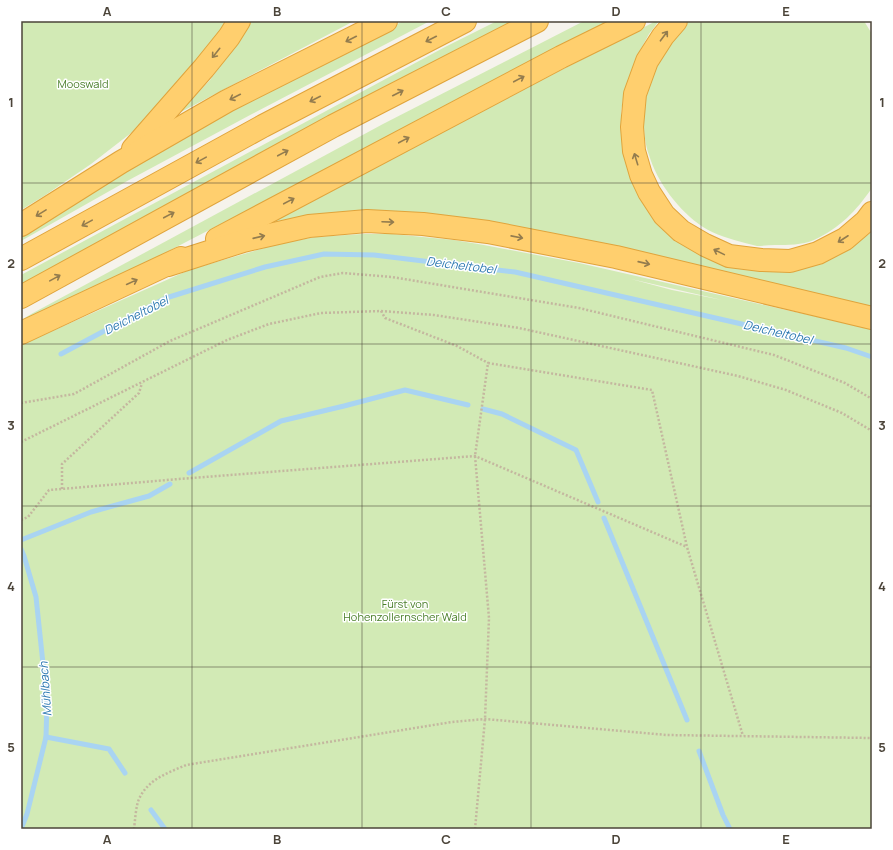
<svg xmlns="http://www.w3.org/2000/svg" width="893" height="850" font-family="Manrope,sans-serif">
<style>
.green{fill:#d2eab5;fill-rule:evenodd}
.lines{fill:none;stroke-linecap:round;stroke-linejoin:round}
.stream{stroke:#a9d4f2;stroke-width:5}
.highway-casing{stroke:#e0a43c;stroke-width:24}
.path{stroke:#c4b79f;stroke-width:2.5;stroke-dasharray:2 2;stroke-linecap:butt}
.highway{stroke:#ffcf6e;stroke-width:22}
.oneway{stroke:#937c4e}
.grid{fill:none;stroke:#4b4439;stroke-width:1;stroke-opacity:0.55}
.labels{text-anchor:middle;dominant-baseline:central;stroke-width:3;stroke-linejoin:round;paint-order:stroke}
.park-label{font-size:11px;fill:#4a7f2a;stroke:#fff}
.water-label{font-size:12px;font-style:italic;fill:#2e7ab2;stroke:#fff}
.neatline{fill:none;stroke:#4b4439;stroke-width:1.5}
.grid-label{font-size:13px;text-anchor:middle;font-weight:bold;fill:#4b4439}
</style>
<rect width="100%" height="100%" fill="#f6f3ec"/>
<g class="green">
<path d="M21 21H230L156 110 131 133 91 164 44 196 21 210Z"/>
<path d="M251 21H354L179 113 210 80 231 51Z"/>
<path d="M403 21H430L252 114 129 180 21 241V236L120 173 243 105Z"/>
<path d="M497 21H520L21 288V275L71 248 445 47Z"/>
<path d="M584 21H613L159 256 24 321 23 319 33 313 383 124Z"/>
<path d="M656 21H659L649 34 637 56 624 93 621 112 623 139 674 234 820 262 844 252 869 234 872 231V307L509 226 264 225 343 183Z"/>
<path d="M687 21H864L872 34V188C856 211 840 228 814 240 802 245 788 245 775 245 769 245 763 246 757 246 753 245 749 244 745 243 731 239 715 235 703 227 679 211 657 182 649 155 641 134 643 98 651 77 656 65 662 53 670 42 675 35 681 28 687 21Z"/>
<path d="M362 234H392L454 240 484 245 579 263 786 310 872 328V829H21V345L189 270 278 244 315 237ZM631 279 722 300 672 290Z"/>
</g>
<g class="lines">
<g class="stream">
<path d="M61 354 166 298 265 267 324 254 374 255 515 272 846 348 872 357"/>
<path d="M483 409 502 414 576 450 598 502"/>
<path d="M189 473 281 421 344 406 405 390 468 405"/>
<path d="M604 518 687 720"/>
<path d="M21 540 91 512 149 496 170 484"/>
<path d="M21 549 24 556 36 597 47 702 46 737 27 814 21 829"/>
<path d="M46 737 109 749 125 773"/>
<path d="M699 751 723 815 730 829"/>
<path d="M151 810 165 829"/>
</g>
<defs>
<g id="highway">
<path d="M676 21 663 36 647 61 635 94 632 127 634 151 641 175 649 192 664 215 681 231 705 245 729 256 761 260 790 261 818 253 845 239 866 221 872 213"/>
<path d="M133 149 204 68 229 37 239 21"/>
<path d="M21 225 121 162 227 101 386 21"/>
<path d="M217 239 561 57 634 21"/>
<path d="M21 259 263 126 465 21"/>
<path d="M168 265 243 241 309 226 367 221 423 224 488 232 616 257 872 318"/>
<path d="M21 297 333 126 537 21"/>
<path d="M21 333 181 258"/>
</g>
</defs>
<use href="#highway" class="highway-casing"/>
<g class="path">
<path d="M381 311 385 318 457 346 488 363"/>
<path d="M21 403 74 394 170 341 320 277 343 273 392 277 579 308 774 355 845 383 872 399"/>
<path d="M21 442 227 340 269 324 321 313 381 311 434 315 519 328 738 376 786 390 842 413 872 431"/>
<path d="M62 489V464L139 393 142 383"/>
<path d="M21 520 28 517 49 490 179 479 475 456 687 547"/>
<path d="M134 829C135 821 136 805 139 799 148 779 168 773 186 765L452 722 485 719 667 735 872 738"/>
<path d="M475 829 485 719 489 618 475 456 488 363 652 390 687 547 743 736"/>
</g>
<use href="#highway" class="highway"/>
</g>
<defs><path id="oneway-shaft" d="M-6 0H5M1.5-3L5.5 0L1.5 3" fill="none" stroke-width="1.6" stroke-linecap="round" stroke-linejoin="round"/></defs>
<g class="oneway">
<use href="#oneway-shaft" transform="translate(664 36) rotate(-53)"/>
<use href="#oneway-shaft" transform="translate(351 39) rotate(153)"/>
<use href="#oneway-shaft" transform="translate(431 39) rotate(153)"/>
<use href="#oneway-shaft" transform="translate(216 53) rotate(129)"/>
<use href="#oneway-shaft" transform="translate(519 79) rotate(-28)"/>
<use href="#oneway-shaft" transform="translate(398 93) rotate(-27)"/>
<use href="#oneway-shaft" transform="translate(235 97) rotate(153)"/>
<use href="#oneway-shaft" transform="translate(315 99) rotate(153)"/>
<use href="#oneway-shaft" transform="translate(404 140) rotate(-28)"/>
<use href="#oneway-shaft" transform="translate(283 153) rotate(-28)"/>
<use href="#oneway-shaft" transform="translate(636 159) rotate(-107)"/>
<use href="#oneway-shaft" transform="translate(201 160) rotate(151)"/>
<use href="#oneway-shaft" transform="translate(289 201) rotate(-28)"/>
<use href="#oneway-shaft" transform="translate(41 213) rotate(148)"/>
<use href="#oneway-shaft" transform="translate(169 215) rotate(-28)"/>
<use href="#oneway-shaft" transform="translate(388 222) rotate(2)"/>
<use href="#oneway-shaft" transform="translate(87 223) rotate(151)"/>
<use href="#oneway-shaft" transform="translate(259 237) rotate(-13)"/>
<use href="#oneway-shaft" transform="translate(517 237) rotate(11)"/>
<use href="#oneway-shaft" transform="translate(843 239) rotate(147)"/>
<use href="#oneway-shaft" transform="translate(719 252) rotate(-154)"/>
<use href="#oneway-shaft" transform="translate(644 263) rotate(13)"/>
<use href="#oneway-shaft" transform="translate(55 278) rotate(-29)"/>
<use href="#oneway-shaft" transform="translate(132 282) rotate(-25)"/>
</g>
<path class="grid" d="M192 21V829M362 21V829M531 21V829M701 21V829M21 183H872M21 344H872M21 506H872M21 667H872"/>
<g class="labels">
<g class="park-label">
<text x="83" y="83">Mooswald</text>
<text x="405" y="603">Fürst von<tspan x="405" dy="13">Hohenzollernscher Wald</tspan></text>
</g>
<g class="water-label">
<text transform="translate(461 265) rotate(7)">Deicheltobel</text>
<text transform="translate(136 315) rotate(-27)">Deicheltobel</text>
<text transform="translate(778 332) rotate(13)">Deicheltobel</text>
<text transform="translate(45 689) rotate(-94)">Mühlbach</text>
</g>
</g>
<rect width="893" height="850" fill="none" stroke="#ffffff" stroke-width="44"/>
<rect x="22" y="22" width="849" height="806" class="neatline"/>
<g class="grid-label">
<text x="107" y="16">A</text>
<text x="277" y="16">B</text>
<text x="446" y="16">C</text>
<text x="616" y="16">D</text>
<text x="786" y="16">E</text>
<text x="11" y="107">1</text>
<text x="882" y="107">1</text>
<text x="11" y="268">2</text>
<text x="882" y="268">2</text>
<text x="11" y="430">3</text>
<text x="882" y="430">3</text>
<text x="11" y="591">4</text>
<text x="882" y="591">4</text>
<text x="11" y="752">5</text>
<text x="882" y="752">5</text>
<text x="107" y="844">A</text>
<text x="277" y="844">B</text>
<text x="446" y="844">C</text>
<text x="616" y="844">D</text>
<text x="786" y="844">E</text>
</g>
</svg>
